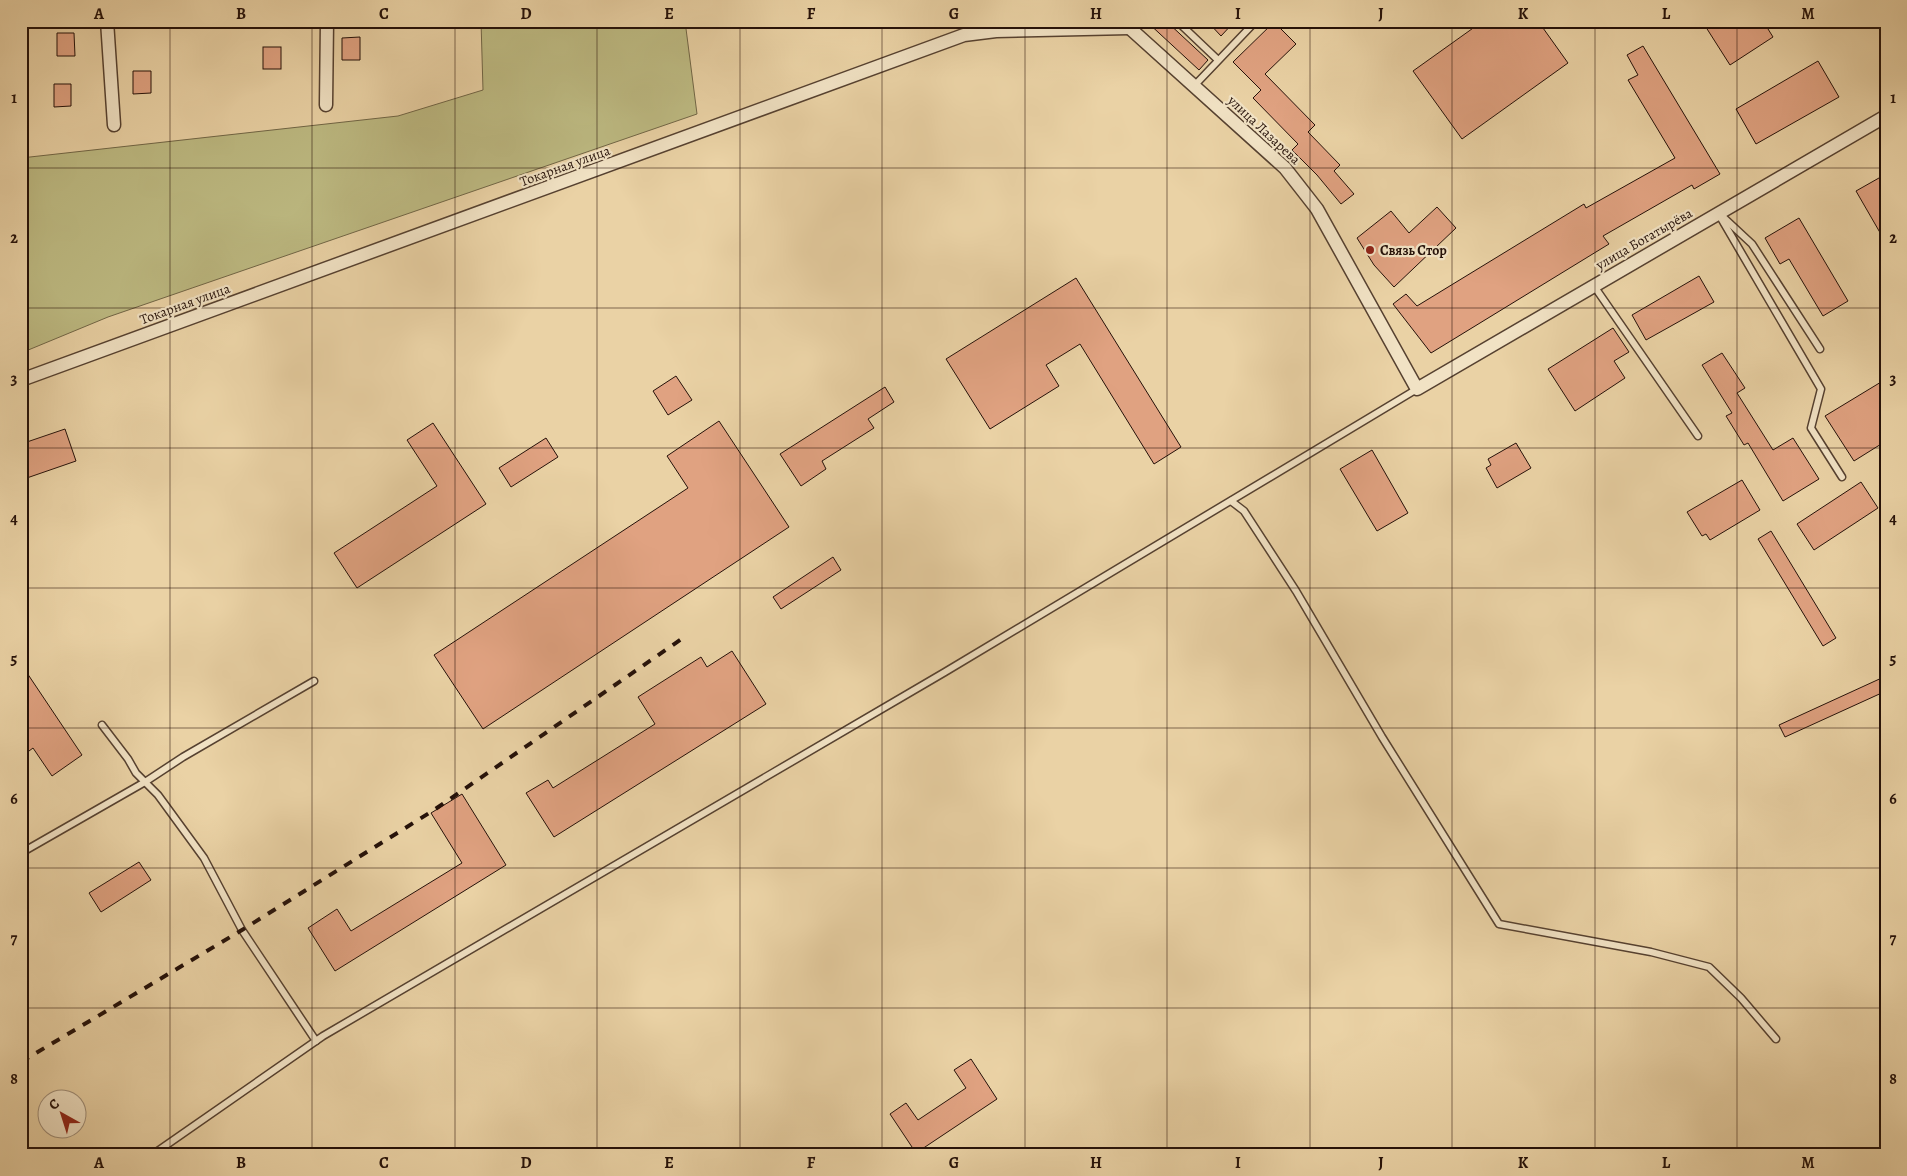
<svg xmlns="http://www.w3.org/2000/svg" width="1907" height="1176" font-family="Alegreya,serif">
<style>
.green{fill:#bdba82;stroke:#716646}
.building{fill:#e0a281;stroke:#251109}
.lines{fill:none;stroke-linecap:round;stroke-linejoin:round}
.lane-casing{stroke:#564130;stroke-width:9}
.street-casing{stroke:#564130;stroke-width:15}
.lane{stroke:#f1e2c4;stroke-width:6}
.street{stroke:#f1e2c4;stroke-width:12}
.rail{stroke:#251109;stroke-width:4;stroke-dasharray:9 9;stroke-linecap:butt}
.grid{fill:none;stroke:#251109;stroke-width:1;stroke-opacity:0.55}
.poi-dot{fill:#8f2418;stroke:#f1e2c4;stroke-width:2}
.labels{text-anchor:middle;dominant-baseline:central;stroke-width:4.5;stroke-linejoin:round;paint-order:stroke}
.street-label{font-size:14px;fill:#251109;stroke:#f1e2c4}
.poi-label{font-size:14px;font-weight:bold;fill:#251109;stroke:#f1e2c4;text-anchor:start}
.neatline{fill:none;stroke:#251109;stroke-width:2}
.grid-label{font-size:16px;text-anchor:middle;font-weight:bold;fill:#251109}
</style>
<rect width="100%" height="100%" fill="#ead2a5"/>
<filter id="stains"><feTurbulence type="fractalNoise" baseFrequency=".004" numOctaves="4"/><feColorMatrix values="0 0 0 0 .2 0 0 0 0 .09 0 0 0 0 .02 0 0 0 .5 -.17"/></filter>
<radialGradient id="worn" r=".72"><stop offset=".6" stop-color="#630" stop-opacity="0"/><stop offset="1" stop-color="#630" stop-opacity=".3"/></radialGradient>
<path class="green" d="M481 21H685L697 114 108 317 21 353V158L398 116 483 90Z"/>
<g class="building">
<path d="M1146 21H1166L1208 60 1199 70Z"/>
<path d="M1207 21H1235L1221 36Z"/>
<path d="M1483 21H1538L1568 63 1462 139 1413 71Z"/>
<path d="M1702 21H1763L1773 37 1730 65Z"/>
<path d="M1274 22 1296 44 1265 74 1315 125 1308 132 1340 165 1334 171 1354 194 1341 204 1317 175 1292 150 1298 144 1253 98 1261 90 1233 62Z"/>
<path d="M57 33H74L75 56H57Z"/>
<path d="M360 37V60H342V38Z"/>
<path d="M1643 46 1720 174 1694 189 1692 185 1603 236 1609 244 1431 353 1393 304 1406 294 1417 306 1584 204 1586 208 1675 158 1628 80 1638 75 1627 55Z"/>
<rect x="263" y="47" width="18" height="22"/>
<path d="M1818 61 1839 97 1756 144 1736 109Z"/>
<path d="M133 71H151V93L133 94Z"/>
<path d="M54 84H71V106L54 107Z"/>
<path d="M1886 174V243L1856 191Z"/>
<path d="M1437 207 1456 228 1394 287 1374 265 1357 238 1391 211 1409 233Z"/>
<path d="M1799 218 1848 301 1823 316 1789 259 1780 264 1765 238Z"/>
<path d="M1699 276 1714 302 1646 340 1632 315Z"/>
<path d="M1076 278 1181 447 1154 464 1080 344 1046 365 1059 386 990 429 946 359Z"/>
<path d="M1613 328 1629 352 1614 361 1625 378 1575 411 1548 369Z"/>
<path d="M1722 353 1745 388 1737 393 1773 450 1793 438 1819 479 1783 501 1748 443 1744 445 1726 416 1732 413 1702 365Z"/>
<path d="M676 376 692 400 668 415 653 391Z"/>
<path d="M1886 379V441L1854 461 1825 416Z"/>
<path d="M885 387 894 402 868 419 874 428 822 461 826 469 801 486 780 454Z"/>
<path d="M719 421 789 527 483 729 434 655 688 488 667 456Z"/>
<path d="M433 423 486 504 357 588 334 553 437 486 407 440Z"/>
<path d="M65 429 76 461 21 480V444Z"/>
<path d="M546 438 558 457 511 487 499 468Z"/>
<path d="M1516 443 1531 468 1497 488 1486 468 1491 465 1488 459Z"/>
<path d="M1372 450 1408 513 1377 531 1340 469Z"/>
<path d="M1742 480 1760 510 1710 540 1706 534 1702 536 1687 512Z"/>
<path d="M1861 482 1878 508 1814 550 1797 524Z"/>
<path d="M1771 531 1836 638 1823 646 1758 539Z"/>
<path d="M833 557 841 570 781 609 773 597Z"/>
<path d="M732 651 766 704 554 837 526 793 548 780 553 788 655 724 638 697 701 657 707 667Z"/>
<path d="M21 664 82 755 52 776 33 748 21 757Z"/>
<path d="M1886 676V691L1785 737 1779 725Z"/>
<path d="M462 794 506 865 335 971 308 928 337 909 351 931 462 863 431 813Z"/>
<path d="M139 862 151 880 101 912 89 893Z"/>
<path d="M971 1059 997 1099 916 1153 890 1114 906 1103 918 1120 966 1088 954 1070Z"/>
</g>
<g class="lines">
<defs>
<g id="lane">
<path d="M1177 21 1218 60"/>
<path d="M1194 86 1256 21"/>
<path d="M1718 213 1821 389 1811 428 1842 477"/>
<path d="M1723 217 1752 244 1820 349"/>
<path d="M1594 286 1698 436"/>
<path d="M1231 501 1244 511 1296 591 1382 737 1499 924 1651 952 1709 967 1741 998 1776 1039"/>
<path d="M102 725 128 759 136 773 158 795 204 858 242 930 316 1041"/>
<path d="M21 853 145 782 183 757 314 681"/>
<path d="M152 1155 323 1036 945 672 1417 389"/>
</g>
<g id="street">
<path d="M107 21 114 125"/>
<path d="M1123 22 1285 168 1317 209 1417 389 1886 116"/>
<path d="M326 105 327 21"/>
<path d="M21 380 964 35 996 31 1129 28"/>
</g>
</defs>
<use href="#lane" class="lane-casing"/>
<use href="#street" class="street-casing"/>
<use href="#lane" class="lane"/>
<use href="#street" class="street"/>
<path class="rail" d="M21 1062 242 930 434 810 683 638"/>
</g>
<path class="grid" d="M170 21V1155M312 21V1155M455 21V1155M597 21V1155M740 21V1155M882 21V1155M1025 21V1155M1167 21V1155M1310 21V1155M1452 21V1155M1595 21V1155M1737 21V1155M21 168H1886M21 308H1886M21 448H1886M21 588H1886M21 728H1886M21 868H1886M21 1008H1886"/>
<circle class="poi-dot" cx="1370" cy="250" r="5"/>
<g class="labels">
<g class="street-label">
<text transform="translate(1264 130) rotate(43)">улица Лазарева</text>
<text transform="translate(565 166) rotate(-20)">Токарная улица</text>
<text transform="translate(1644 239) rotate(-30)">улица Богатырёва</text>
<text transform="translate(185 304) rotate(-20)">Токарная улица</text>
</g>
<g class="poi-label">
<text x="1380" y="250">Связь Стор</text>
</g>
</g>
<rect width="1907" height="1176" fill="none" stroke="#ead2a5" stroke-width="55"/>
<g transform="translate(62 1114) rotate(321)"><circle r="24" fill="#f1e2c4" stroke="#9f8e79"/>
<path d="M0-4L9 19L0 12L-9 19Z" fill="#8f2418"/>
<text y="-8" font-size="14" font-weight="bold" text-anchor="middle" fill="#251109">С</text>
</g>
<rect x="28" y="28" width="1852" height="1120" class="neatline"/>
<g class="grid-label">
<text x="99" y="19">A</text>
<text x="241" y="19">B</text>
<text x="384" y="19">C</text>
<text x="526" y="19">D</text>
<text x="669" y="19">E</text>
<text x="811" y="19">F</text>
<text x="954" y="19">G</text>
<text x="1096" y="19">H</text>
<text x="1238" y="19">I</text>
<text x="1381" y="19">J</text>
<text x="1523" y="19">K</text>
<text x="1666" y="19">L</text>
<text x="1808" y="19">M</text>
<text x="14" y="103">1</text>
<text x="1893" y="103">1</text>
<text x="14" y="243">2</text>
<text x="1893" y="243">2</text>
<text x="14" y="384">3</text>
<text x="1893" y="384">3</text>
<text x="14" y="524">4</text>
<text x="1893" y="524">4</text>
<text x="14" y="664">5</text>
<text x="1893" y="664">5</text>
<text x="14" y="804">6</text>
<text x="1893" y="804">6</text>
<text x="14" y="944">7</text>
<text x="1893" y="944">7</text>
<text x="14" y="1084">8</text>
<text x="1893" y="1084">8</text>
<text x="99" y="1168">A</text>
<text x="241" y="1168">B</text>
<text x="384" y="1168">C</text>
<text x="526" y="1168">D</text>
<text x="669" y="1168">E</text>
<text x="811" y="1168">F</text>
<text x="954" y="1168">G</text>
<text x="1096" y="1168">H</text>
<text x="1238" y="1168">I</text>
<text x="1381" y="1168">J</text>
<text x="1523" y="1168">K</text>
<text x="1666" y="1168">L</text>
<text x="1808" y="1168">M</text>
</g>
<rect width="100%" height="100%" filter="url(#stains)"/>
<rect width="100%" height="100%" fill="url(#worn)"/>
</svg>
